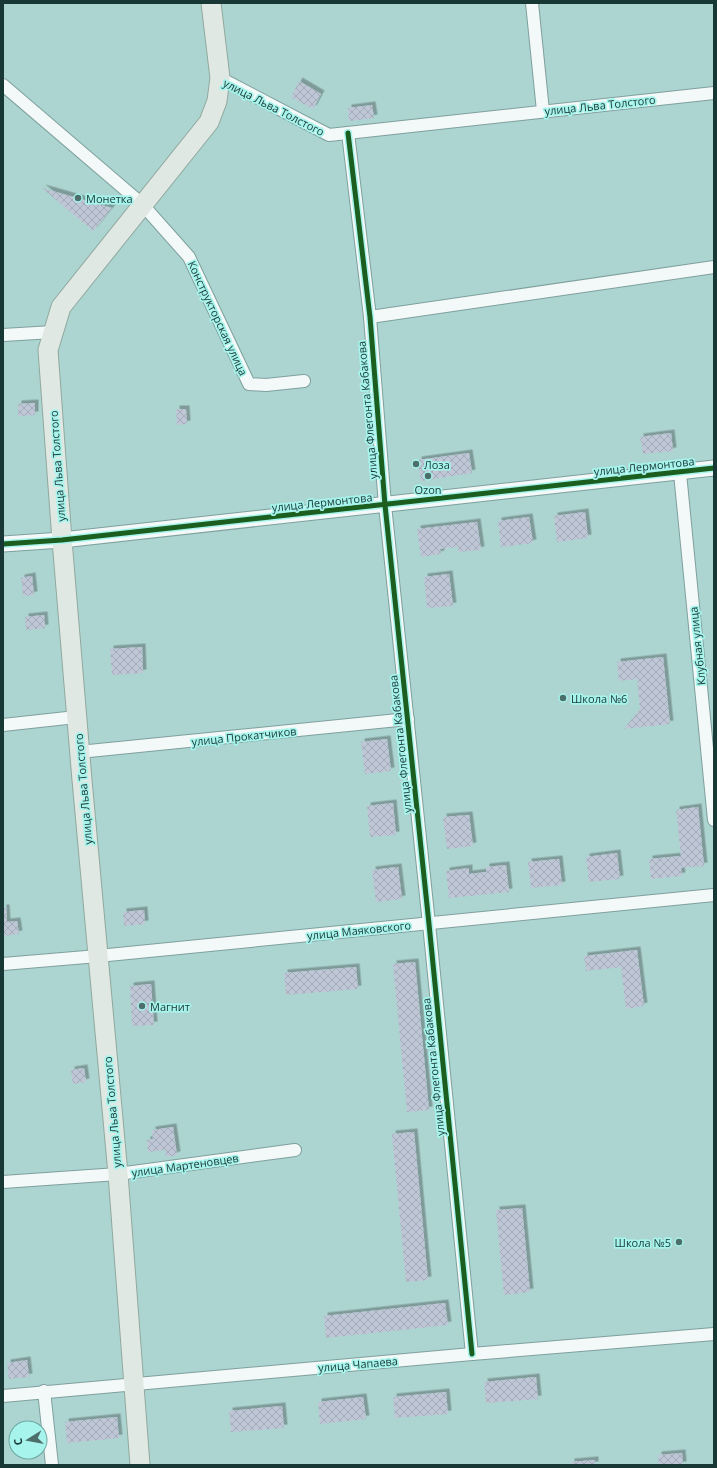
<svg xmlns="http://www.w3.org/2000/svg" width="717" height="1468" font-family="'Open Sans',sans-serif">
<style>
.building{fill:url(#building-cross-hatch);filter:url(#shadow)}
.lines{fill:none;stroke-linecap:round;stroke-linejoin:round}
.minor-casing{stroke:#7fa09d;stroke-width:14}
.tertiary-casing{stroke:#7fa09d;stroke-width:17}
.primary-casing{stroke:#90a99e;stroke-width:21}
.minor{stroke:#f3f9f8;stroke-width:12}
.tertiary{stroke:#f3f9f8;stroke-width:15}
.primary{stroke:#e0e8e3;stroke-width:19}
.cycleway-casing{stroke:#a7f4ec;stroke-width:8}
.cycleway{stroke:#1b5e20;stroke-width:5}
.poi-dot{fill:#4c6f6c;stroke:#a7f4ec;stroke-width:1.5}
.labels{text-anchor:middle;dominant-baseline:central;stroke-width:3.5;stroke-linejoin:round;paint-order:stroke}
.street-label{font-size:11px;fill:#183836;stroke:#a7f4ec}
.poi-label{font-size:11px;fill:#183836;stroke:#a7f4ec;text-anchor:start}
</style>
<defs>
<pattern id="building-cross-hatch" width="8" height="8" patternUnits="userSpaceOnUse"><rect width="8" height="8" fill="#bfc7d7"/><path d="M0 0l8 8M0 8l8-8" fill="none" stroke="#a3acb9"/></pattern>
<filter id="shadow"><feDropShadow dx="3.5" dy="-3.5" stdDeviation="0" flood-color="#0004"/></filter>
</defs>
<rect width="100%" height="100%" fill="#acd4d1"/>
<g class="building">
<path d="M299 81 321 94 313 109 291 97Z"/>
<path d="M372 105 374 118 349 121 348 108Z"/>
<path d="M42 188 112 208 93 231Z"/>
<path d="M35 403V415L18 416V404Z"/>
<path d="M176 409H186L187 424 177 425Z"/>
<path d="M671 433 673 451 643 454 640 437Z"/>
<path d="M469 453 472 473 421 481 418 460Z"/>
<path d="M585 512 588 538 557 542 554 516Z"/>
<path d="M529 517 533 543 501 547 498 521Z"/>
<path d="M477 522 481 550 458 552V547L440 549 441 554 421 557 417 529Z"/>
<path d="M449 574 453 606 427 608 424 577Z"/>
<path d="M32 576 34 595 23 596 21 578Z"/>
<path d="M44 615 45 628 26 630 25 617Z"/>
<path d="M142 647 143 673 112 675 110 649Z"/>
<path d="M663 657 670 724 624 729 640 709 637 679 619 681 617 662Z"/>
<path d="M387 739 391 771 365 774 361 742Z"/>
<path d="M393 803 396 835 370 837 367 806Z"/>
<path d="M698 807 704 866 681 868 682 876 651 879 649 859 681 856 676 810Z"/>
<path d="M469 815 473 846 447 849 443 817Z"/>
<path d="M617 853 620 879 589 882 586 857Z"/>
<path d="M559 859 562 885 531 888 528 862Z"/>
<path d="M506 865 509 892 449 898 446 871 469 868V874L486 872V867Z"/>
<path d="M398 867 402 899 376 902 372 870Z"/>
<path d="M3 908H6L7 922 17 921 19 934 3 936Z"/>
<path d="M144 910 145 924 124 926 123 912Z"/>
<path d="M637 950 644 1006 626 1009 621 967 586 971 584 956Z"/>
<path d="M415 962 429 1110 407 1112 393 964Z"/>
<path d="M356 967 358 989 286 995 284 973Z"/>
<path d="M151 984 154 1025 132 1026 130 986Z"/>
<path d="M84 1068 86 1082 73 1084 71 1070Z"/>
<path d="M173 1127 177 1155 166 1157 165 1150 148 1152 147 1140 153 1139 152 1130Z"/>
<path d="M414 1132 428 1280 406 1282 392 1134Z"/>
<path d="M522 1208 530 1292 504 1295 496 1210Z"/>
<path d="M445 1303 448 1325 326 1338 324 1316Z"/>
<path d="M27 1360 29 1377 9 1379 7 1363Z"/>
<path d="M536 1377 538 1399 486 1403 484 1382Z"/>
<path d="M446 1392 448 1414 395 1418 393 1397Z"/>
<path d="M363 1397 366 1419 320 1424 318 1402Z"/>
<path d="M282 1406 284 1428 231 1432 229 1411Z"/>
<path d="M117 1417 119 1438 67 1443 65 1422Z"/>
<path d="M682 1453 683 1465H659L658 1455Z"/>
<path d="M595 1460V1465H571V1462Z"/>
</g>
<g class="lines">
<defs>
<g id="minor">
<path d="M532 3 543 111"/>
<path d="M220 78 329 135 714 93"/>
<path d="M3 85 142 204 189 257 249 384 266 385 304 381"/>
<path d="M348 133 370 317 385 505 429 924 472 1354"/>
<path d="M370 317 714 267"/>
<path d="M3 335 53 332"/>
<path d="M680 473 714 820"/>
<path d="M3 725 76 717"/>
<path d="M79 752 408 719"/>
<path d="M3 964 98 956 714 895"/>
<path d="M3 1182 118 1174 295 1150"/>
<path d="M44 1391 52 1465"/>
<path d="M3 1396 472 1354 714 1334"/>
</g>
<path id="tertiary" d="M3 544 62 540 714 468"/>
<path id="primary" d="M140 1465 118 1174 82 780 62 540 48 350 61 307 209 122 217 101 220 78 211 3"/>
</defs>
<use href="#minor" class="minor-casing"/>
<use href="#tertiary" class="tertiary-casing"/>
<use href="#primary" class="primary-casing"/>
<use href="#minor" class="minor"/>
<use href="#tertiary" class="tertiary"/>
<use href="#primary" class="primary"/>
<defs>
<g id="cycleway">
<path d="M348 133 370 317 385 505 429 924 472 1354"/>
<path d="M3 544 62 540 714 468"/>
</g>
</defs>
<use href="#cycleway" class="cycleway-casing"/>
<use href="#cycleway" class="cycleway"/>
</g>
<g class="poi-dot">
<circle cx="78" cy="198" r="4"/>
<circle cx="416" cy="464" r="4"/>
<circle cx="428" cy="476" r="4"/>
<circle cx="563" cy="698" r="4"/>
<circle cx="142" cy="1006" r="4"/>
<circle cx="679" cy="1242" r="4"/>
</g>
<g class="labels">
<g class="street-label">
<text transform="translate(600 105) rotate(-6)">улица Льва Толстого</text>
<text transform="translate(274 107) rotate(27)">улица Льва Толстого</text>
<text transform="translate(218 318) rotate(65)">Конструкторская улица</text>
<text transform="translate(367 410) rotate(-95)">улица Флегонта Кабакова</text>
<text transform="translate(57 466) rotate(-94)">улица Льва Толстого</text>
<text transform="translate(644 466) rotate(-6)">улица Лермонтова</text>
<text transform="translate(322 502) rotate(-6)">улица Лермонтова</text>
<text transform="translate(697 646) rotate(-96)">Клубная улица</text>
<text transform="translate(244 736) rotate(-6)">улица Прокатчиков</text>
<text transform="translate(400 744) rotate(-96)">улица Флегонта Кабакова</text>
<text transform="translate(83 789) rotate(-95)">улица Льва Толстого</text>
<text transform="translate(359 930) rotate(-6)">улица Маяковского</text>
<text transform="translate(433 1067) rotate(-96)">улица Флегонта Кабакова</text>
<text transform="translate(112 1112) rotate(-95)">улица Льва Толстого</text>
<text transform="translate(185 1165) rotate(-8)">улица Мартеновцев</text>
<text transform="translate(358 1364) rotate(-5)">улица Чапаева</text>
</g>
<g class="poi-label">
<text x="86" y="198">Монетка</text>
<text x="424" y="464">Лоза</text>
<text x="428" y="489" text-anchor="middle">Ozon</text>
<text x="571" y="698">Школа №6</text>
<text x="150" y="1006">Магнит</text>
<text x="671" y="1242" text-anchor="end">Школа №5</text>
</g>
</g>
<rect width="717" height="1468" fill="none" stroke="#183836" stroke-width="8"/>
<g transform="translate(28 1440) rotate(259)"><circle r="19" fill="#a7f4ec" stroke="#6ea9a3"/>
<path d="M0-3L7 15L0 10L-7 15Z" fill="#4c6f6c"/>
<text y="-6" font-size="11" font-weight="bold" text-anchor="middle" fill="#183836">С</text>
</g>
</svg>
